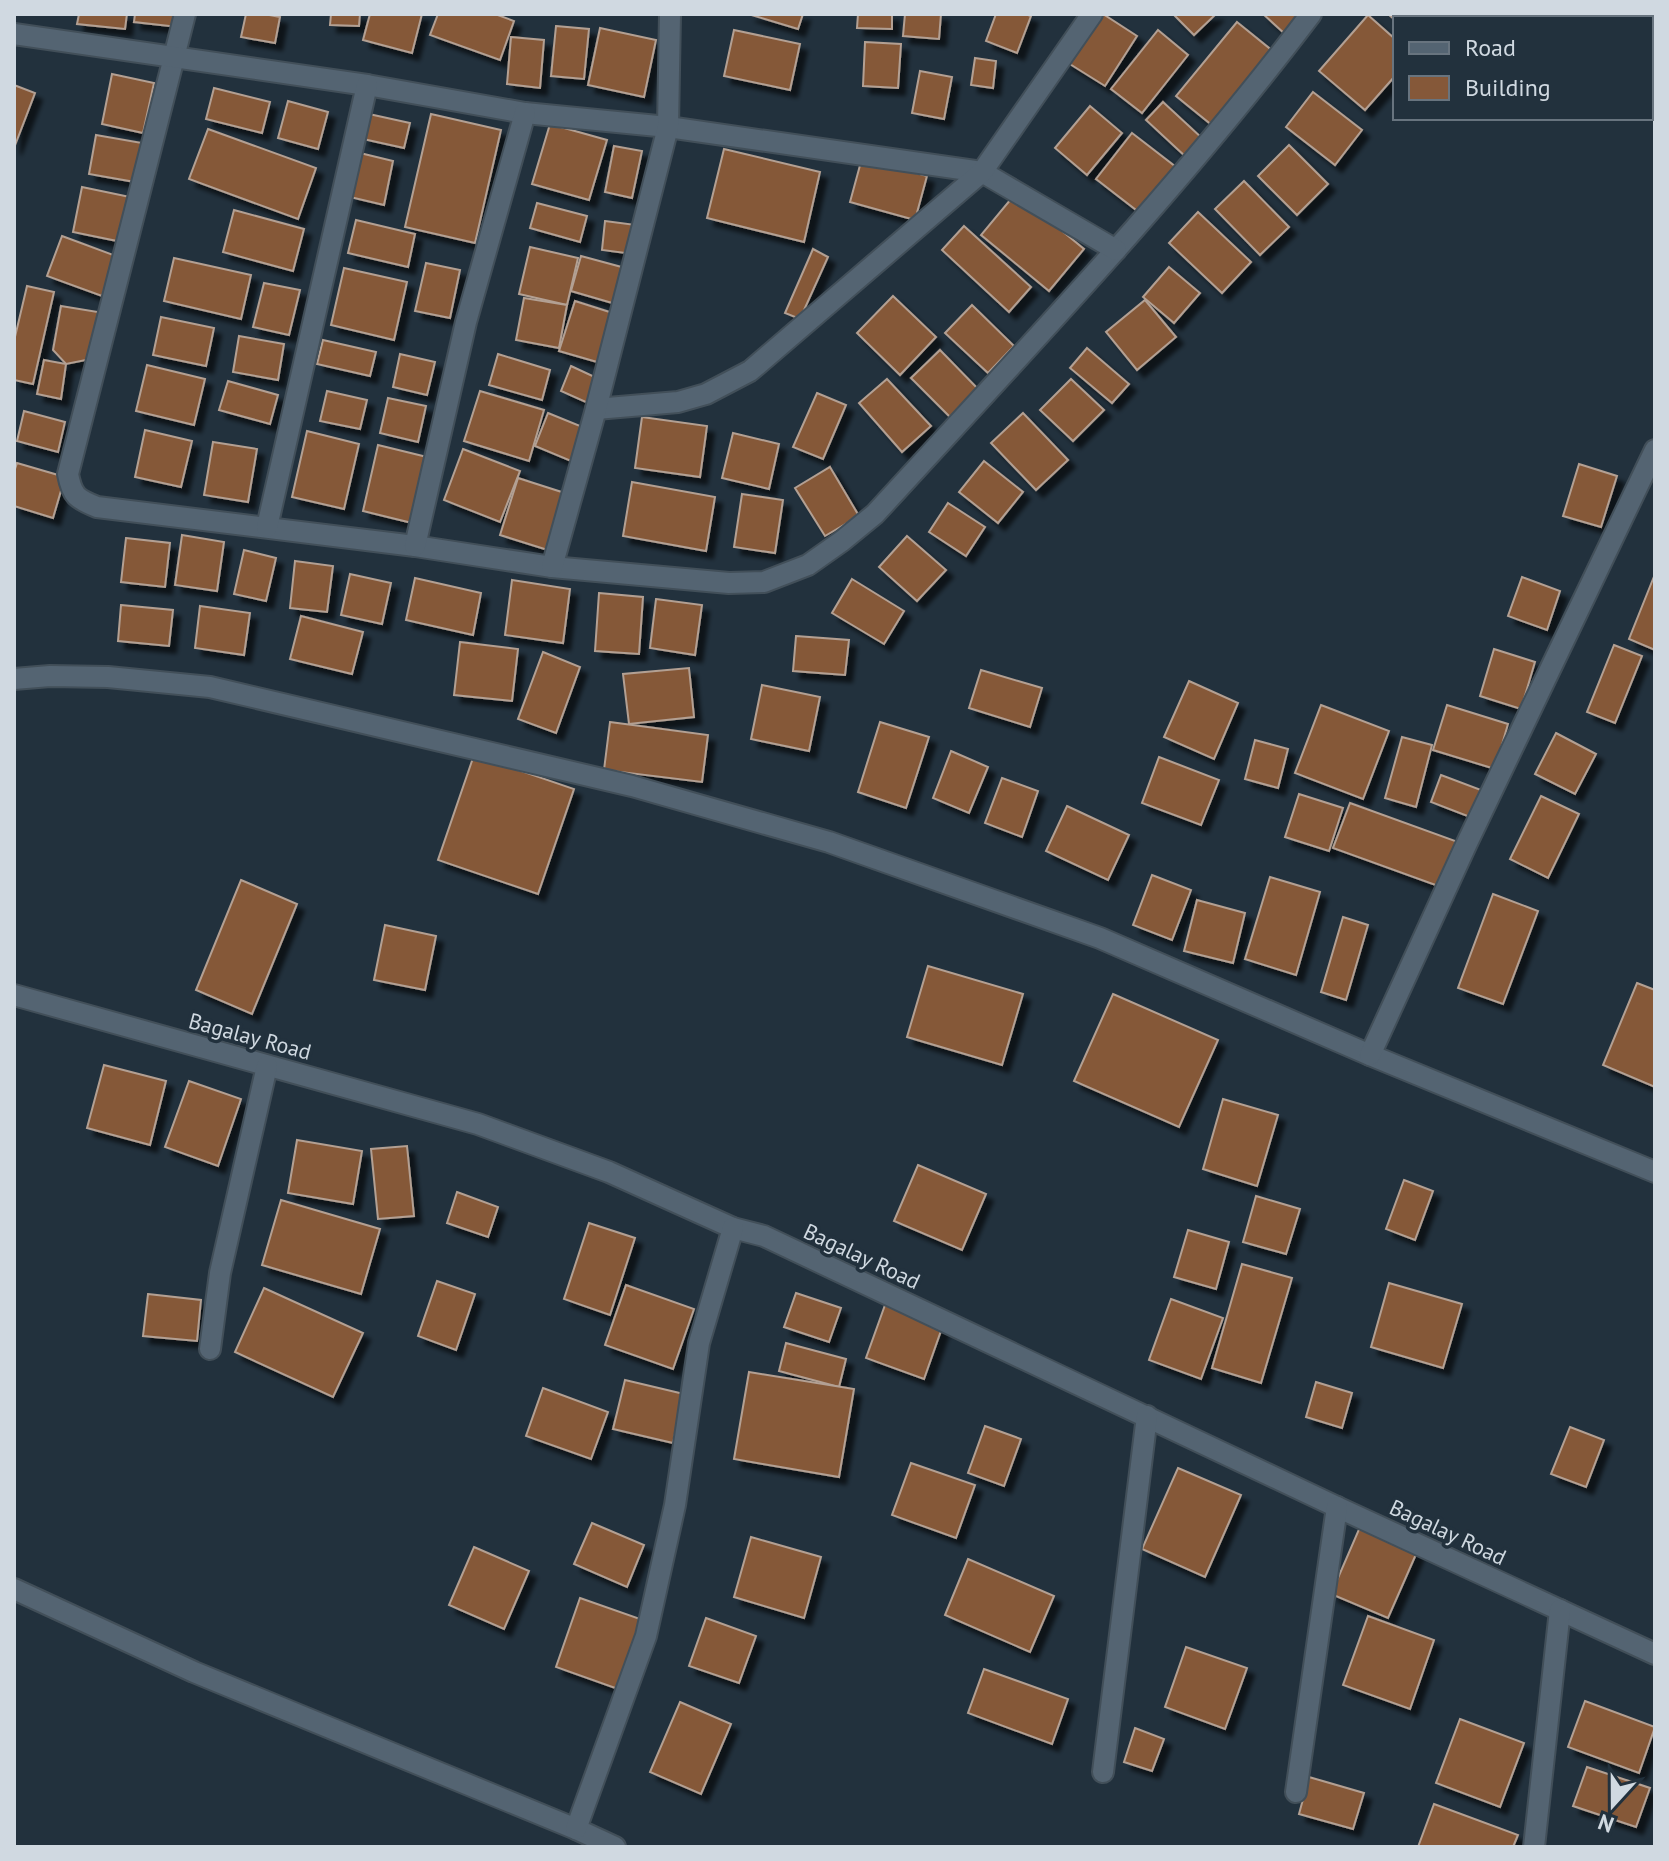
<svg xmlns="http://www.w3.org/2000/svg" width="1669" height="1861" font-family="'PT Sans',sans-serif">
<style>
.building{fill:#855839;stroke:#b3a093;stroke-width:2;filter:url(#shadow)}
.lines{fill:none;stroke-linecap:round;stroke-linejoin:round}
.minor-casing{stroke:#424f59;stroke-width:24}
.minor{stroke:#546472;stroke-width:20}
.labels{text-anchor:middle;dominant-baseline:central;stroke-width:7;stroke-linejoin:round;paint-order:stroke}
.street-label{font-size:22px;fill:#d0d9e1;stroke:#22313d}
</style>
<defs>
<filter id="shadow"><feDropShadow dx="7" dy="7" stdDeviation="2" flood-color="#0009"/></filter>
</defs>
<rect width="100%" height="100%" fill="#22313d"/>
<g class="building">
<path d="M79 14H127L125 29 77 24Z"/>
<path d="M135 14H180L178 27 134 22Z"/>
<path d="M246 14H264L280 17 275 43 241 37Z"/>
<path d="M331 14H360L359 26 330 25Z"/>
<path d="M370 14H422L412 53 363 40Z"/>
<path d="M438 14H495L514 21 500 60 430 35Z"/>
<path d="M748 14H803L798 29Z"/>
<path d="M858 14H892V29L857 28Z"/>
<path d="M905 14H941L939 39 903 36Z"/>
<path d="M996 14H1025L1031 16 1017 53 986 41Z"/>
<path d="M1095 14H1103L1137 36 1105 86 1065 61Z"/>
<path d="M1173 14H1216L1194 35Z"/>
<path d="M1263 14H1304L1285 34Z"/>
<path d="M1388 14H1437L1434 18H1395V20Z"/>
<path d="M1368 15 1395 39V76L1365 110 1319 71Z"/>
<path d="M1237 22 1274 52 1213 126 1176 96Z"/>
<path d="M556 26 589 29 584 79 551 76Z"/>
<path d="M600 28 656 40 644 97 588 85Z"/>
<path d="M734 30 800 44 790 90 724 76Z"/>
<path d="M1158 30 1188 55 1142 113 1111 89Z"/>
<path d="M511 37 544 40 540 88 507 84Z"/>
<path d="M865 42 901 44 898 88 863 86Z"/>
<path d="M975 58 996 61 993 88 971 85Z"/>
<path d="M920 71 952 77 944 119 912 113Z"/>
<path d="M112 74 154 83 143 133 102 124Z"/>
<path d="M14 85 35 93 14 148Z"/>
<path d="M214 88 270 102 262 133 206 119Z"/>
<path d="M1313 92 1362 130 1335 165 1286 127Z"/>
<path d="M288 101 328 112 318 149 278 138Z"/>
<path d="M1163 102 1203 139 1186 157 1146 120Z"/>
<path d="M1090 106 1122 133 1087 175 1055 148Z"/>
<path d="M369 114 410 123 404 148 363 139Z"/>
<path d="M431 114 501 130 475 243 405 227Z"/>
<path d="M550 124 607 140 589 200 532 184Z"/>
<path d="M208 129 316 168 298 219 189 179Z"/>
<path d="M1132 133 1176 167 1140 213 1096 179Z"/>
<path d="M96 135 142 143 135 182 89 174Z"/>
<path d="M1289 145 1328 184 1297 215 1258 176Z"/>
<path d="M614 146 642 151 632 198 605 192Z"/>
<path d="M724 149 820 172 804 242 707 218Z"/>
<path d="M360 153 393 161 384 205 350 197Z"/>
<path d="M862 158 927 176 915 220 850 202Z"/>
<path d="M1244 181 1289 227 1260 255 1215 209Z"/>
<path d="M82 187 130 197 122 242 73 232Z"/>
<path d="M1016 193 1084 249 1049 291 981 235Z"/>
<path d="M537 203 587 216 580 242 530 228Z"/>
<path d="M234 210 304 229 293 271 223 252Z"/>
<path d="M1198 212 1251 262 1222 293 1169 243Z"/>
<path d="M356 220 415 234 408 267 348 253Z"/>
<path d="M605 221 636 225 633 254 602 250Z"/>
<path d="M964 226 1031 287 1009 312 942 250Z"/>
<path d="M62 236 116 256 102 296 47 276Z"/>
<path d="M530 247 578 258 567 305 519 294Z"/>
<path d="M813 249 828 257 800 319 785 313Z"/>
<path d="M581 256 629 269 619 305 571 291Z"/>
<path d="M174 258 251 275 241 319 164 301Z"/>
<path d="M426 263 460 270 450 318 415 311Z"/>
<path d="M1169 267 1200 293 1174 323 1143 297Z"/>
<path d="M344 268 407 282 394 340 331 325Z"/>
<path d="M264 283 300 290 289 335 253 327Z"/>
<path d="M27 286 54 292 33 384 14 380V341Z"/>
<path d="M893 296 936 337 900 375 857 333Z"/>
<path d="M524 298 567 305 559 348 516 340Z"/>
<path d="M1145 300 1176 337 1137 370 1106 332Z"/>
<path d="M575 301 619 315 604 364 559 351Z"/>
<path d="M972 305 1014 346 988 373 945 333Z"/>
<path d="M61 306 104 313 96 358 66 364 53 350Z"/>
<path d="M161 317 214 328 206 366 153 355Z"/>
<path d="M239 336 284 344 278 380 233 372Z"/>
<path d="M323 340 376 352 370 376 317 364Z"/>
<path d="M1087 348 1129 384 1112 403 1070 368Z"/>
<path d="M940 350 981 392 953 420 911 378Z"/>
<path d="M400 354 435 362 427 395 393 387Z"/>
<path d="M498 354 550 370 542 400 489 385Z"/>
<path d="M44 360 66 364 61 399 37 394Z"/>
<path d="M147 365 205 379 194 425 136 411Z"/>
<path d="M571 366 599 379 588 403 561 391Z"/>
<path d="M887 379 931 426 902 452 859 403Z"/>
<path d="M1071 379 1104 410 1073 441 1040 410Z"/>
<path d="M228 381 278 395 270 424 219 410Z"/>
<path d="M327 391 367 400 360 429 320 421Z"/>
<path d="M480 391 544 410 529 461 464 441Z"/>
<path d="M817 393 846 405 823 459 793 447Z"/>
<path d="M388 398 426 406 418 442 380 433Z"/>
<path d="M24 411 65 422 58 452 17 441Z"/>
<path d="M548 413 585 428 571 461 535 446Z"/>
<path d="M1023 413 1068 460 1036 490 991 443Z"/>
<path d="M642 417 707 426 700 477 635 468Z"/>
<path d="M145 430 192 441 181 487 135 477Z"/>
<path d="M307 431 359 444 344 509 292 497Z"/>
<path d="M733 433 779 444 769 489 722 478Z"/>
<path d="M213 442 257 449 248 502 204 495Z"/>
<path d="M378 445 427 457 412 523 363 511Z"/>
<path d="M463 449 520 471 500 522 444 500Z"/>
<path d="M984 461 1023 492 998 523 959 492Z"/>
<path d="M17 463 65 477 53 518 14 506V472Z"/>
<path d="M1579 464 1617 476 1601 527 1563 516Z"/>
<path d="M830 467 859 516 825 536 795 488Z"/>
<path d="M518 478 571 495 554 552 500 535Z"/>
<path d="M632 482 715 497 706 551 623 536Z"/>
<path d="M742 494 783 500 775 553 734 547Z"/>
<path d="M948 503 985 527 966 556 929 532Z"/>
<path d="M182 535 224 542 217 591 175 585Z"/>
<path d="M907 536 946 570 917 601 879 567Z"/>
<path d="M126 538 170 543 165 587 121 582Z"/>
<path d="M244 550 276 558 266 601 234 594Z"/>
<path d="M295 561 333 566 327 612 290 608Z"/>
<path d="M350 574 391 583 382 624 341 615Z"/>
<path d="M1655 574V650L1629 639Z"/>
<path d="M1522 577 1560 591 1547 630 1508 616Z"/>
<path d="M415 578 481 593 473 635 406 620Z"/>
<path d="M852 579 904 611 884 644 832 613Z"/>
<path d="M512 580 570 589 563 643 505 635Z"/>
<path d="M599 593 643 597 639 654 595 651Z"/>
<path d="M656 599 702 605 695 655 650 648Z"/>
<path d="M121 605 173 610 169 646 118 641Z"/>
<path d="M200 606 250 613 244 655 195 648Z"/>
<path d="M301 616 363 632 352 674 290 659Z"/>
<path d="M796 636 849 640 845 675 793 671Z"/>
<path d="M460 642 518 649 512 701 454 695Z"/>
<path d="M1614 645 1642 656 1615 723 1587 712Z"/>
<path d="M1494 649 1535 662 1521 709 1480 696Z"/>
<path d="M543 652 580 667 556 733 518 719Z"/>
<path d="M689 668 694 717 629 724 623 674Z"/>
<path d="M981 670 1042 688 1030 727 969 708Z"/>
<path d="M1189 681 1238 703 1214 759 1164 737Z"/>
<path d="M762 685 820 697 809 751 751 739Z"/>
<path d="M1321 705 1389 731 1363 799 1295 773Z"/>
<path d="M1447 705 1508 724 1495 769 1433 750Z"/>
<path d="M610 722 708 735 702 782 604 770Z"/>
<path d="M880 722 929 737 906 808 858 792Z"/>
<path d="M1556 733 1596 754 1575 794 1535 774Z"/>
<path d="M1402 737 1432 745 1416 807 1385 798Z"/>
<path d="M1255 740 1288 749 1278 788 1245 779Z"/>
<path d="M951 751 988 767 969 813 933 798Z"/>
<path d="M474 755 574 789 538 894 438 860Z"/>
<path d="M1159 757 1219 780 1201 825 1142 803Z"/>
<path d="M1441 775 1481 790 1470 817 1431 802Z"/>
<path d="M1002 778 1038 791 1022 837 985 823Z"/>
<path d="M1299 794 1343 808 1329 851 1285 837Z"/>
<path d="M1541 796 1579 814 1548 878 1510 859Z"/>
<path d="M1350 803 1458 842 1441 887 1333 848Z"/>
<path d="M1067 806 1129 835 1108 880 1046 851Z"/>
<path d="M1152 875 1191 890 1172 940 1133 925Z"/>
<path d="M1270 877 1320 892 1296 975 1245 959Z"/>
<path d="M241 880 297 904 252 1014 196 990Z"/>
<path d="M1493 894 1538 911 1503 1004 1458 988Z"/>
<path d="M1197 900 1245 913 1233 963 1184 951Z"/>
<path d="M1343 917 1368 925 1346 1000 1321 992Z"/>
<path d="M385 925 436 936 425 990 374 980Z"/>
<path d="M928 966 1023 994 1002 1065 907 1037Z"/>
<path d="M1637 983 1655 990V1087L1603 1065Z"/>
<path d="M1113 994 1218 1040 1179 1127 1074 1081Z"/>
<path d="M104 1065 166 1081 150 1145 87 1128Z"/>
<path d="M189 1081 241 1099 218 1166 165 1147Z"/>
<path d="M1223 1099 1278 1115 1257 1186 1203 1169Z"/>
<path d="M297 1140 362 1151 353 1204 288 1193Z"/>
<path d="M407 1146 414 1216 378 1219 371 1149Z"/>
<path d="M918 1165 986 1194 962 1250 894 1221Z"/>
<path d="M1404 1180 1433 1191 1415 1240 1386 1229Z"/>
<path d="M457 1192 498 1207 488 1237 447 1223Z"/>
<path d="M1256 1196 1300 1209 1286 1254 1243 1242Z"/>
<path d="M281 1200 380 1229 361 1294 262 1265Z"/>
<path d="M589 1223 635 1238 610 1315 564 1299Z"/>
<path d="M1188 1230 1229 1242 1216 1289 1174 1277Z"/>
<path d="M1242 1264 1292 1278 1261 1383 1212 1368Z"/>
<path d="M437 1281 475 1294 456 1350 418 1336Z"/>
<path d="M1389 1283 1462 1304 1443 1368 1371 1347Z"/>
<path d="M626 1285 694 1309 673 1369 605 1345Z"/>
<path d="M264 1288 363 1333 333 1397 235 1352Z"/>
<path d="M796 1293 841 1308 829 1342 784 1327Z"/>
<path d="M148 1294 201 1300 197 1341 143 1336Z"/>
<path d="M1171 1299 1223 1318 1201 1379 1149 1360Z"/>
<path d="M885 1305 943 1325 924 1379 866 1358Z"/>
<path d="M786 1343 846 1359 839 1387 779 1371Z"/>
<path d="M749 1372 854 1389 839 1477 734 1459Z"/>
<path d="M625 1380 684 1394 673 1443 613 1429Z"/>
<path d="M1316 1382 1352 1393 1342 1428 1306 1417Z"/>
<path d="M543 1388 608 1412 591 1459 526 1436Z"/>
<path d="M985 1426 1021 1439 1004 1486 968 1473Z"/>
<path d="M1570 1427 1604 1440 1586 1487 1551 1474Z"/>
<path d="M911 1463 975 1485 956 1538 892 1515Z"/>
<path d="M1178 1468 1241 1495 1205 1577 1142 1549Z"/>
<path d="M592 1523 644 1545 627 1587 574 1564Z"/>
<path d="M1360 1527 1417 1552 1388 1618 1331 1594Z"/>
<path d="M751 1537 821 1557 804 1618 734 1597Z"/>
<path d="M474 1547 529 1571 504 1629 449 1605Z"/>
<path d="M968 1559 1054 1596 1030 1652 945 1615Z"/>
<path d="M580 1598 643 1620 618 1689 556 1667Z"/>
<path d="M1368 1616 1434 1640 1410 1709 1343 1685Z"/>
<path d="M706 1618 756 1636 739 1683 689 1666Z"/>
<path d="M1186 1647 1247 1668 1225 1729 1165 1707Z"/>
<path d="M984 1669 1068 1699 1052 1744 968 1713Z"/>
<path d="M1585 1701 1655 1727 1639 1773 1568 1747Z"/>
<path d="M680 1702 731 1724 701 1794 650 1772Z"/>
<path d="M1460 1719 1524 1743 1500 1807 1436 1783Z"/>
<path d="M1135 1728 1164 1739 1152 1771 1124 1762Z"/>
<path d="M1587 1767 1650 1788 1636 1827 1573 1806Z"/>
<path d="M1309 1777 1364 1793 1353 1829 1299 1814Z"/>
<path d="M1434 1804 1518 1835 1513 1847H1418Z"/>
</g>
<g class="lines">
<defs>
<g id="minor">
<path d="M185 14 68 474C72 496 77 499 97 507L415 546 552 567 729 583 764 582 808 565 842 541 875 514C1024 351 1178 190 1311 14"/>
<path d="M14 34 367 85 525 113 668 127 982 172 1116 250"/>
<path d="M596 409 678 402 706 394 750 371 982 172 1092 14"/>
<path d="M267 527 367 85"/>
<path d="M415 546 466 322 525 113"/>
<path d="M552 567 596 409 668 127 670 14"/>
<path d="M14 679 50 676 108 677 210 687 632 786 829 842 1100 938 1370 1055 1655 1172"/>
<path d="M14 995 478 1124 609 1172 733 1228 764 1236 1337 1507 1655 1654"/>
<path d="M1370 1055 1467 843 1655 450"/>
<path d="M210 1349 220 1273 267 1066"/>
<path d="M14 1589 194 1672 576 1829 615 1847"/>
<path d="M1103 1772 1147 1416"/>
<path d="M1296 1792 1337 1507"/>
<path d="M576 1829 646 1636 675 1505 699 1343 733 1228"/>
<path d="M1534 1847 1560 1610"/>
</g>
</defs>
<use href="#minor" class="minor-casing"/>
<use href="#minor" class="minor"/>
</g>
<g class="labels">
<g class="street-label">
<text transform="translate(250 1036) rotate(15)">Bagalay Road</text>
<text transform="translate(862 1256) rotate(25)">Bagalay Road</text>
<text transform="translate(1448 1532) rotate(25)">Bagalay Road</text>
</g>
</g>
<rect width="1669" height="1861" fill="none" stroke="#d0d9e1" stroke-width="32"/>
<rect x="1393" y="16" width="260" height="104" fill="#22313d" stroke="#68747f" stroke-width="2"/>
<rect x="1409" y="42" width="40" height="12" fill="#546472" stroke="#68747f" stroke-width="2"/>
<text x="1465" y="56" font-size="24" fill="#d0d9e1">Road</text>
<rect x="1409" y="76" width="40" height="24" fill="#855839" stroke="#68747f" stroke-width="2"/>
<text x="1465" y="96" font-size="24" fill="#d0d9e1">Building</text>
<g transform="translate(1613 1805) rotate(201)" stroke="#22313d" stroke-width="6" paint-order="stroke">
<path d="M0-6L14 30L0 20L-14 30Z" fill="#d0d9e1"/>
<text y="-12" font-size="22" font-weight="bold" text-anchor="middle" fill="#d0d9e1">N</text>
</g>
</svg>
